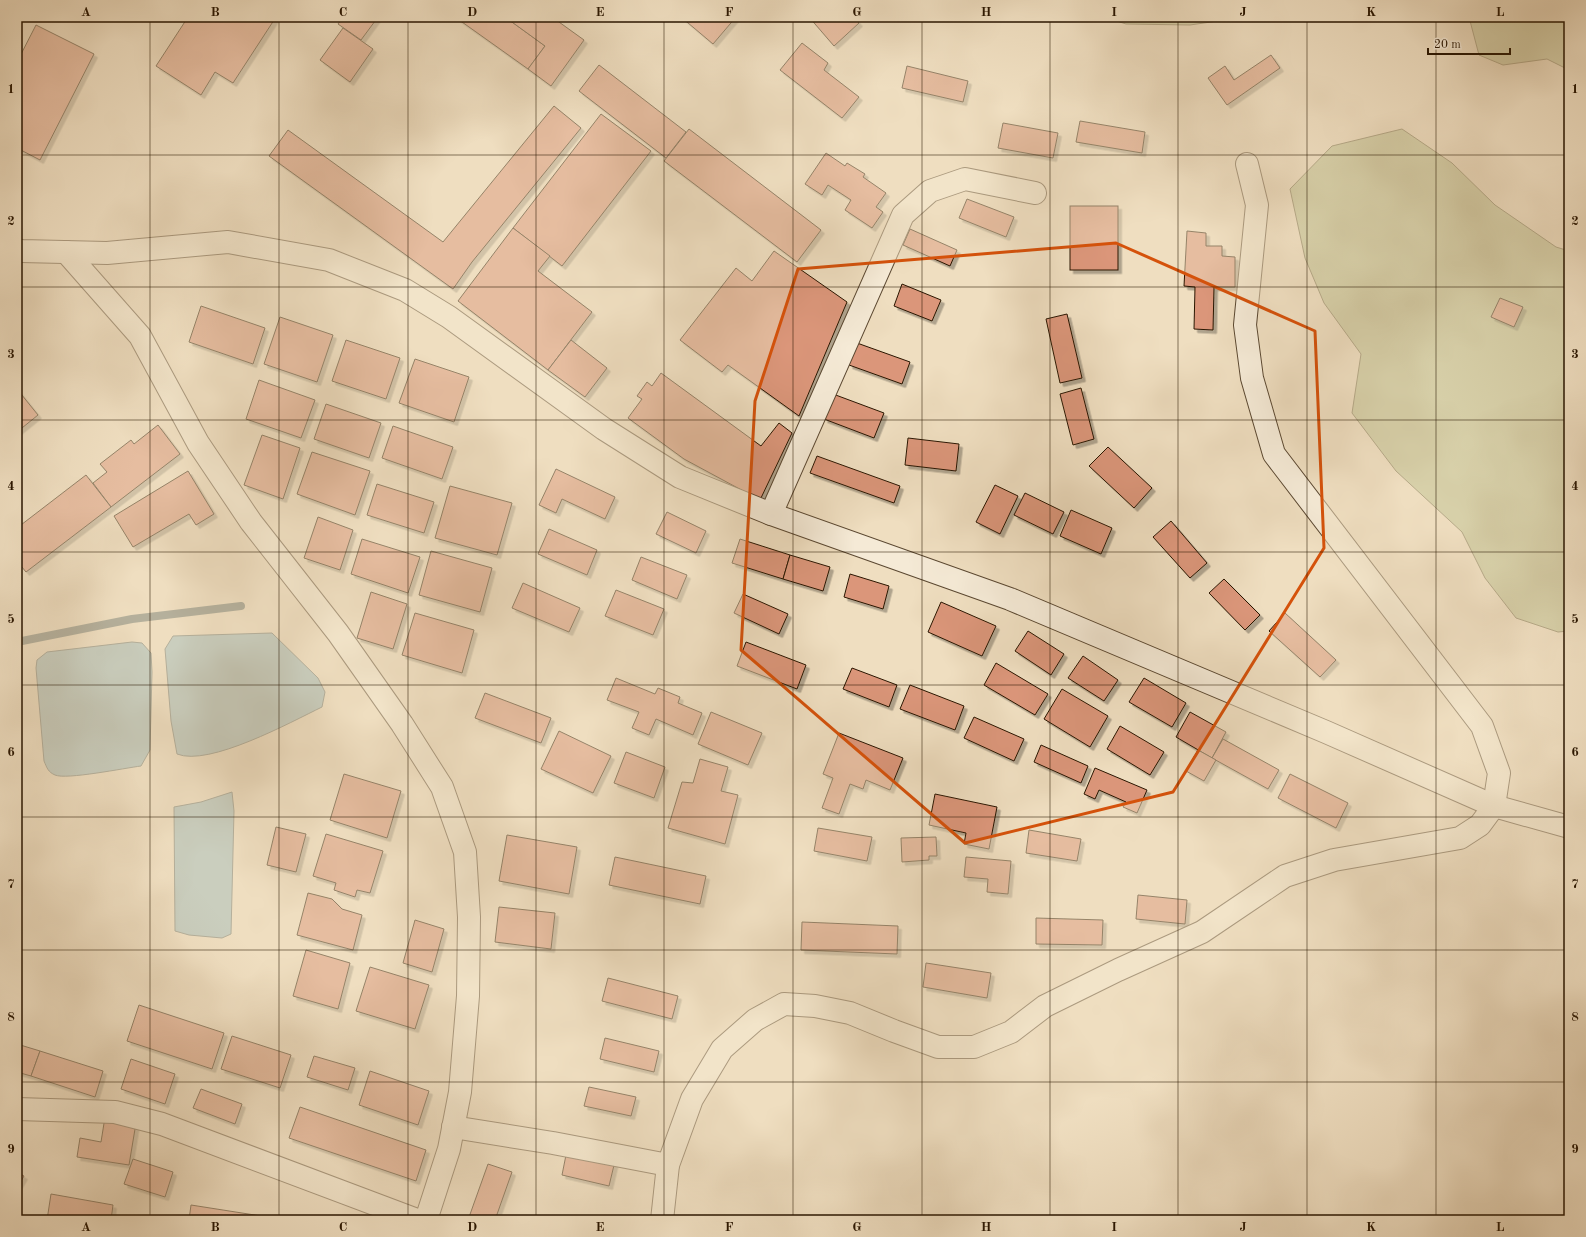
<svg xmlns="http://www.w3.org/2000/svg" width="1586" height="1237" font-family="'Old Standard TT',serif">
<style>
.green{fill:#bcc090;stroke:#736b48}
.water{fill:#9ebabc;stroke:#707871}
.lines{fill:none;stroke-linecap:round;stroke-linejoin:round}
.stream{stroke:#707871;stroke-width:8}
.building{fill:#db967a;stroke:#2a1601;filter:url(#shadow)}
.street-casing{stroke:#5b4831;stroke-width:24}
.street{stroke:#f5ead6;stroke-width:22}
.marked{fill:none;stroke:#d5520b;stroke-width:3;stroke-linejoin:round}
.grid{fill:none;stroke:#2a1601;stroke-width:1;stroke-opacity:0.55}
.neatline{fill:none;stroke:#2a1601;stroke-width:1.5}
.grid-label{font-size:13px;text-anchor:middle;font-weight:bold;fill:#2a1601}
</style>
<defs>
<filter id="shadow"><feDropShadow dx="3.5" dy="3.5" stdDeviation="0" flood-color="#0004"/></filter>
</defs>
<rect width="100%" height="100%" fill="#efdec0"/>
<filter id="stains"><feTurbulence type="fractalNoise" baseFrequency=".005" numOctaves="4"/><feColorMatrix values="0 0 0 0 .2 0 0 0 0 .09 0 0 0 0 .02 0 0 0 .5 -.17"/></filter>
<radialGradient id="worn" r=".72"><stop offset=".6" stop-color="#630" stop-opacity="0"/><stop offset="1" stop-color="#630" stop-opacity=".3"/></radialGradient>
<g class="green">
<path d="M1104 17H1344L1323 21 1245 17 1190 25 1126 24Z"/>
<path d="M1469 17H1569V70L1547 59 1503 65 1479 55Z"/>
<path d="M1402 129 1452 163 1495 205 1556 247 1569 251V631L1558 632 1516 618 1485 578 1462 532 1396 471 1352 413 1361 354 1324 303 1305 258 1290 189 1332 146Z"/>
</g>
<g class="water">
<path d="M272 633 318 678 325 692 322 707C291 722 209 767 177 754L171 721 165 649 173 636Z"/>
<path d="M132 642 142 643 151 653 152 672 150 750 141 766C125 768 66 780 55 775 48 772 47 768 44 761L36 668 37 660 47 652Z"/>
<path d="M17 705 21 767 17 772Z"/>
<path d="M232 792 234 811 231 934 222 938 189 935 175 931 174 807 201 802Z"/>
</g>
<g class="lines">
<path class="stream" d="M17 642 132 619 241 606"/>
</g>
<g class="building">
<path d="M188 17H276L233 83 215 72 201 95 156 66Z"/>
<path d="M343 17H378L361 40 338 24Z"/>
<path d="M455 17H505L545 46 528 69Z"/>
<path d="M505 17H552L584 40 551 86 528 69 545 46Z"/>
<path d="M681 17H736L713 44Z"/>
<path d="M809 17H854L859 23 834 46Z"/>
<path d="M36 25 94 54 40 160 17 148V62Z"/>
<path d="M343 28 373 49 350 82 320 60Z"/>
<path d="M802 43 828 63 824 70 859 97 842 118 780 70Z"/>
<path d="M1271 55 1280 68 1227 105 1208 78 1225 66 1234 80Z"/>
<path d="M599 65 686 132 666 158 579 91Z"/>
<path d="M907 66 968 81 963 102 902 88Z"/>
<path d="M554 106 581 128 472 262 453 289 269 156 288 130 443 242Z"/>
<path d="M601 114 651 151 562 266 513 228Z"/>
<path d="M1080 121 1145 132 1142 153 1076 142Z"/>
<path d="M1003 123 1058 133 1053 158 998 148Z"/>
<path d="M689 129 821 230 797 262 664 161Z"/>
<path d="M826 153 845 166 847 163 865 174 863 177 886 193 876 207 883 212 872 228 845 210 851 200 828 185 822 195 805 184Z"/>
<path d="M967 199 1014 217 1006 237 959 218Z"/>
<rect x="1070" y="206" width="48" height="64"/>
<path d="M513 228 550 256 538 271 592 312 548 370 458 301Z"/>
<path d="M910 229 957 250 950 266 903 245Z"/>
<path d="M1187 231 1206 233V246H1222V256L1235 257V287H1214L1213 330 1194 329 1195 287 1184 286Z"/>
<path d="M774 251 847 302 799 416 728 365 722 372 680 340 736 268 752 281Z"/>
<path d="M902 284 941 300 932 321 894 306Z"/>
<path d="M1500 298 1523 307 1514 327 1491 317Z"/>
<path d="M201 306 265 328 253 364 189 342Z"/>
<path d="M1067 314 1082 378 1060 383 1046 319Z"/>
<path d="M280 317 333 335 317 382 264 364Z"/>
<path d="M346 340 400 358 386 399 332 381Z"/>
<path d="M571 340 607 368 585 397 548 370Z"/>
<path d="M857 343 910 362 902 384 849 365Z"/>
<path d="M415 359 469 377 454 422 399 403Z"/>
<path d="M661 373 761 446 779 423 792 433 760 500 684 459 628 418 642 399 637 396 647 382 652 386Z"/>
<path d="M259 380 315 400 301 438 246 419Z"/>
<path d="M1081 388 1094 439 1073 445 1060 394Z"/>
<path d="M17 389 38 415 17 432Z"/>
<path d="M833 394 884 413 874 438 824 419Z"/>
<path d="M326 404 381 423 369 458 314 439Z"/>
<path d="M158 425 180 454 111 507 93 483 107 472 100 464 131 440 134 444Z"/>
<path d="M393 426 453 447 442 479 382 458Z"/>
<path d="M262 435 300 448 283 499 244 485Z"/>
<path d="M908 438 959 444 956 471 905 465Z"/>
<path d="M1108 447 1152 488 1134 508 1089 466Z"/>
<path d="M312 452 370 471 355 515 297 494Z"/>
<path d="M817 456 900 486 894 503 810 473Z"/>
<path d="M556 469 615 497 605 519 562 499 556 513 539 505Z"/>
<path d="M188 471 214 514 196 525 189 514 133 547 114 516Z"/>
<path d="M86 475 111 507 26 572 17 561V528Z"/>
<path d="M377 484 434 502 424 533 367 515Z"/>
<path d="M995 485 1018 496 1000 534 976 522Z"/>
<path d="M450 486 512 503 497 555 435 538Z"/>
<path d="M1025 493 1064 512 1053 534 1014 515Z"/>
<path d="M1071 510 1112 528 1101 554 1060 536Z"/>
<path d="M667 512 706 531 696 553 656 534Z"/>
<path d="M318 517 353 530 340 570 304 558Z"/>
<path d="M1171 521 1207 563 1190 578 1153 537Z"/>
<path d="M549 529 597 550 587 575 538 554Z"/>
<path d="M362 539 420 557 408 593 351 574Z"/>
<path d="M740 539 790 555 783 579 732 563Z"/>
<path d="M431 551 492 568 480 612 419 595Z"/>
<path d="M790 555 830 567 823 591 783 579Z"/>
<path d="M641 557 687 575 677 599 632 580Z"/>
<path d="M850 574 889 586 883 609 844 597Z"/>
<path d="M1224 579 1260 615 1245 630 1209 593Z"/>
<path d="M523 583 580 608 569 632 512 608Z"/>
<path d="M616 590 664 609 653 635 605 616Z"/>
<path d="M371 592 407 604 393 649 357 638Z"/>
<path d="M743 594 788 614 779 634 734 613Z"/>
<path d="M941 602 996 626 982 656 928 632Z"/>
<path d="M415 613 474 630 462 673 402 655Z"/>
<path d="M1285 613 1336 660 1320 677 1269 631Z"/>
<path d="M1028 631 1064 654 1051 675 1015 651Z"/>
<path d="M746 642 806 665 797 689 737 666Z"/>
<path d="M1083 656 1118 680 1104 701 1068 678Z"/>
<path d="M996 663 1048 694 1035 715 984 685Z"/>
<path d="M852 668 897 685 889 707 843 689Z"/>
<path d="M616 678 655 694 658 688 680 697 678 703 702 713 693 735 656 719 649 735 632 728 639 712 607 700Z"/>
<path d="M1144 678 1186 703 1172 727 1129 702Z"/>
<path d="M910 685 964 706 955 730 900 709Z"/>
<path d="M1062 689 1108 716 1090 747 1044 719Z"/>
<path d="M485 693 551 718 541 743 475 718Z"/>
<path d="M711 712 762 733 748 765 698 744Z"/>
<path d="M1190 712 1226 732 1212 758 1176 737Z"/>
<path d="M974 717 1024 739 1014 761 964 738Z"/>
<path d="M1120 726 1164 752 1150 775 1107 749Z"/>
<path d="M559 731 611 756 593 793 541 769Z"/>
<path d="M839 733 903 758 890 790 866 780 863 789 850 784 839 814 822 808 833 778 823 774Z"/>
<path d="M1223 739 1279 770 1268 789 1212 758Z"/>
<path d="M1041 745 1088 766 1081 783 1034 762Z"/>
<path d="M1198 750 1216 760 1204 781 1186 771Z"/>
<path d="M626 752 665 767 654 798 614 783Z"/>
<path d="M700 759 728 767 721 791 738 795 725 844 668 828 682 782 693 783Z"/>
<path d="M1095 768 1147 790 1137 813 1123 807 1126 802 1099 790 1095 799 1084 794Z"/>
<path d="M344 774 401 791 387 838 330 820Z"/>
<path d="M1290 774 1348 803 1336 828 1278 798Z"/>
<path d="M935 794 997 807 989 849 964 844 966 833 929 825Z"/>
<path d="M276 827 306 834 296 872 267 865Z"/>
<path d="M818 828 872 837 867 861 814 851Z"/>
<path d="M1029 830 1081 839 1077 861 1026 853Z"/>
<path d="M326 834 383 851 370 893 357 890 355 897 334 890 336 883 313 876Z"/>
<path d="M507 835 577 847 569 894 499 881Z"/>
<path d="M936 837 937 856H929V860L902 862 901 838Z"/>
<path d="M615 857 706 876 700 904 609 885Z"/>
<path d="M966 857 1011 861 1008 894 987 892 988 879 964 877Z"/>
<path d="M308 893 332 899 342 909 362 915 353 950 297 935Z"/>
<path d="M1138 895 1187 900 1185 924 1136 919Z"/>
<path d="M499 907 555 913 551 949 495 942Z"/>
<path d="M1036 918 1103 920 1102 945 1036 944Z"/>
<path d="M415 920 444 929 432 972 403 963Z"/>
<path d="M802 922 898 926 897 954 801 950Z"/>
<path d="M306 950 350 963 338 1009 293 996Z"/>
<path d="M926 963 991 973 987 998 923 987Z"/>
<path d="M370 967 429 985 415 1029 356 1011Z"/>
<path d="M608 978 678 996 672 1019 602 1001Z"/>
<path d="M139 1005 224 1033 212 1069 127 1041Z"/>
<path d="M232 1036 291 1055 280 1088 221 1069Z"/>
<path d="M605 1038 659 1051 654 1072 600 1059Z"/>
<path d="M17 1044 40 1051 31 1076 17 1072Z"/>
<path d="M40 1051 103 1071 95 1097 31 1076Z"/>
<path d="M314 1056 355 1068 348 1090 307 1077Z"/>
<path d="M131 1059 175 1074 165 1104 121 1089Z"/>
<path d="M370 1071 429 1091 418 1125 359 1105Z"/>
<path d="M589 1087 636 1097 631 1116 584 1106Z"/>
<path d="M201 1089 242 1104 235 1124 193 1108Z"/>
<path d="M300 1107 426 1150 416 1181 289 1138Z"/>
<path d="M105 1117 136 1123 129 1165 77 1157 80 1138 101 1142Z"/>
<path d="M567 1150 615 1161 609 1186 562 1175Z"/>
<path d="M133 1159 173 1172 165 1197 124 1184Z"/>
<path d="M488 1164 512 1172 495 1220H468Z"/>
<path d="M17 1172 24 1176 17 1188Z"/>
<path d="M51 1194 113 1205 111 1220H47Z"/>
<path d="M191 1205 261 1216 260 1220H189Z"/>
</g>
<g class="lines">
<defs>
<g id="street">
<path d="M17 250 21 251 107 253 228 242 329 260 405 290 449 317 604 429 680 477 771 514 1010 599 1326 732 1494 806 1569 827"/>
<path d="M66 252 140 336 198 443 251 522 338 633 402 724 442 787 465 852 469 917 468 996 460 1092 449 1149 426 1220"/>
<path d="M771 514 903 215 930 191 965 179 1035 193"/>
<path d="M17 1109 115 1112 162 1124 417 1220"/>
<path d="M453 1127 553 1143 668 1165"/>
<path d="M662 1220 668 1165 692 1099 722 1049 755 1020 784 1004 815 1006 850 1013 894 1031 938 1047H974L1011 1032 1045 1006 1118 970 1202 932 1285 876 1334 860 1460 838 1480 825 1494 806 1499 773 1482 726 1274 454 1252 378 1245 325 1257 205 1247 164"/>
</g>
</defs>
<use href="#street" class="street-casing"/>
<use href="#street" class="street"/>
</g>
<path d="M0 0H1586V1237H0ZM1116 243 1315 331 1324 548 1173 792 965 843 741 650 755 401 798 269Z" fill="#efdec0" fill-opacity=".55" fill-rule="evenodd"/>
<path class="marked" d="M1116 243 1315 331 1324 548 1173 792 965 843 741 650 755 401 798 269Z"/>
<path class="grid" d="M150 17V1220M279 17V1220M408 17V1220M536 17V1220M664 17V1220M793 17V1220M922 17V1220M1050 17V1220M1178 17V1220M1307 17V1220M1436 17V1220M17 155H1569M17 287H1569M17 420H1569M17 552H1569M17 685H1569M17 817H1569M17 950H1569M17 1082H1569"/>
<rect width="1586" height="1237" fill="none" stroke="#efdec0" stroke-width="44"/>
<path d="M1428 48v6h82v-6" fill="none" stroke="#2a1601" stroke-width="2"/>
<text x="1434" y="48" font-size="12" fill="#2a1601" stroke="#f5ead6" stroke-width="3" paint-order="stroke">20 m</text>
<rect x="22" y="22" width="1542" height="1193" class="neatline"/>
<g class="grid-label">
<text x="86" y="16">A</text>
<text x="215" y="16">B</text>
<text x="343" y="16">C</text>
<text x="472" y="16">D</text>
<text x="600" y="16">E</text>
<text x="729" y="16">F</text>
<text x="857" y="16">G</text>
<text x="986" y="16">H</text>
<text x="1114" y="16">I</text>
<text x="1243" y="16">J</text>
<text x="1371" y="16">K</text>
<text x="1500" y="16">L</text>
<text x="11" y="93">1</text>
<text x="1575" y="93">1</text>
<text x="11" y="225">2</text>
<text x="1575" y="225">2</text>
<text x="11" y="358">3</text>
<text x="1575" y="358">3</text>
<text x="11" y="490">4</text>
<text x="1575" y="490">4</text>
<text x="11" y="623">5</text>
<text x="1575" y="623">5</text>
<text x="11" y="756">6</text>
<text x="1575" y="756">6</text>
<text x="11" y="888">7</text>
<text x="1575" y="888">7</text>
<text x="11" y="1021">8</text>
<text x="1575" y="1021">8</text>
<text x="11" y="1153">9</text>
<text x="1575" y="1153">9</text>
<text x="86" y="1231">A</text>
<text x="215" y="1231">B</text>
<text x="343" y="1231">C</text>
<text x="472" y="1231">D</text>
<text x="600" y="1231">E</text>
<text x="729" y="1231">F</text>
<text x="857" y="1231">G</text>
<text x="986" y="1231">H</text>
<text x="1114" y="1231">I</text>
<text x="1243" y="1231">J</text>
<text x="1371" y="1231">K</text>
<text x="1500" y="1231">L</text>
</g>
<rect width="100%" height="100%" filter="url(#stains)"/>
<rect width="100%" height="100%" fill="url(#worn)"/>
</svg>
